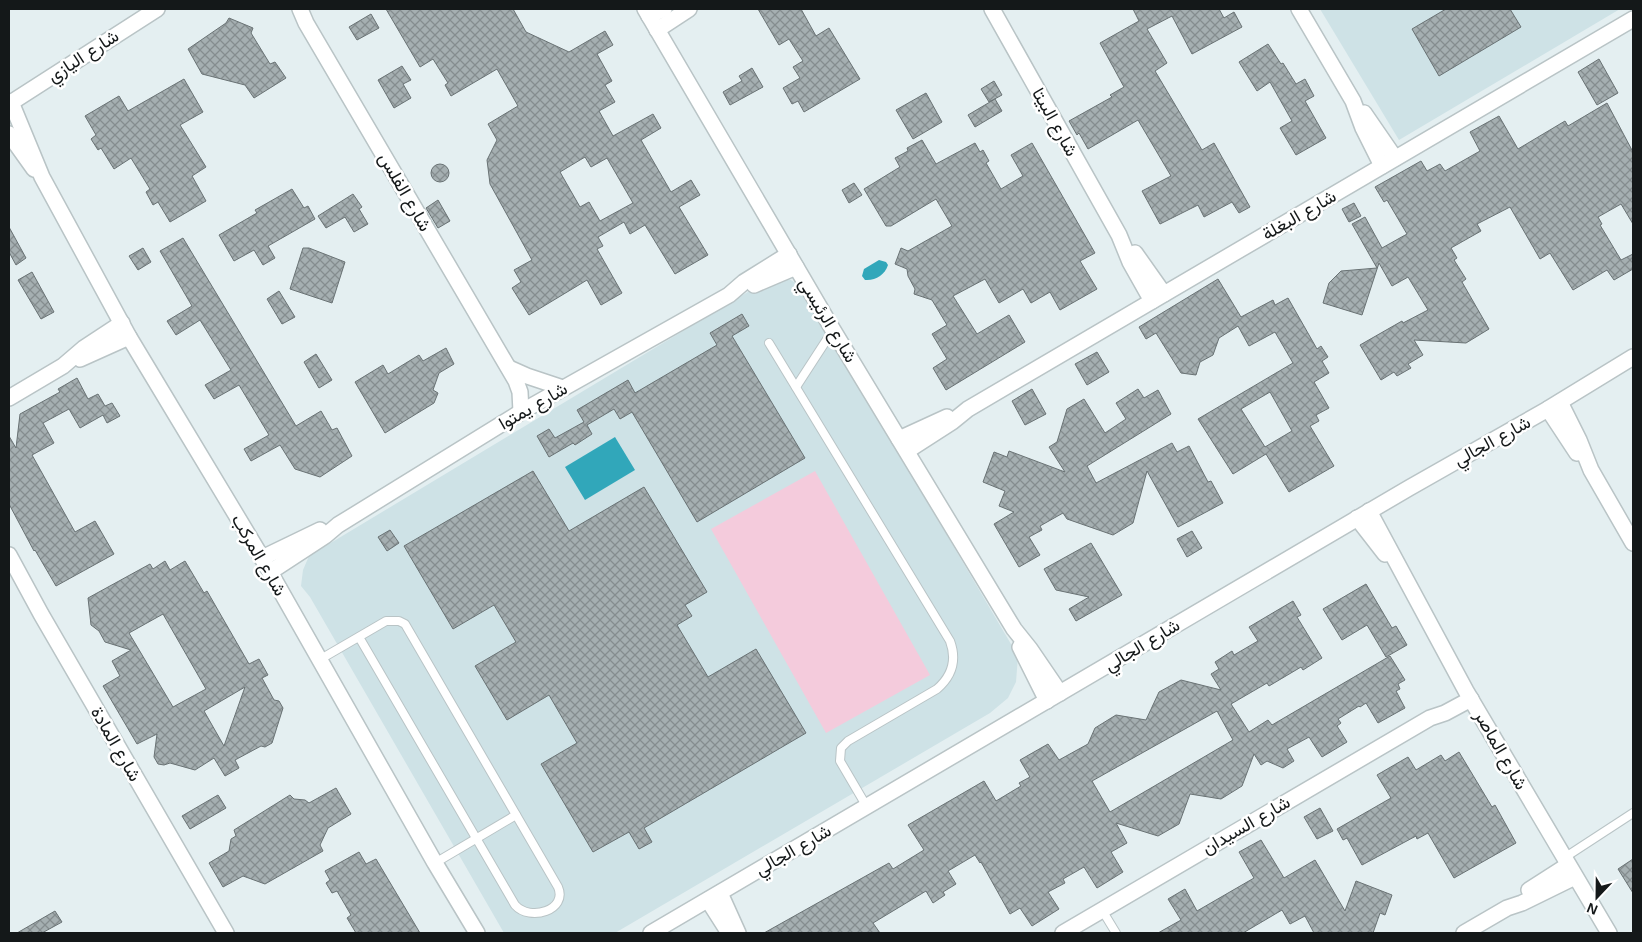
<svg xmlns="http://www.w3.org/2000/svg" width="1642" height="942" font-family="Helvetica,Vazirmatn,sans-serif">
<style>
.built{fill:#cee2e6}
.grass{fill:#f4cbdc}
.water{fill:#31a7ba}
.building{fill:url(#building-cross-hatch);stroke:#697274;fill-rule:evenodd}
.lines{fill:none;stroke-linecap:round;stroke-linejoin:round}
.service-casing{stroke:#b9c4c6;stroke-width:10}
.minor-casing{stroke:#b9c4c6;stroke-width:18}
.service{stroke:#fff;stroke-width:8}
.minor{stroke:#fff;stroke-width:15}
.labels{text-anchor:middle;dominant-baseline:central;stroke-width:5;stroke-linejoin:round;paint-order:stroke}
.street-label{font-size:18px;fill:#141819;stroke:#fff}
</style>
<defs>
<pattern id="building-cross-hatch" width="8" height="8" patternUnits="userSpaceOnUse" patternTransform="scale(1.25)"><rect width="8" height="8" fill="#a5afb1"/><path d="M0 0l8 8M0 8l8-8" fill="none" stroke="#858d8f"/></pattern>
</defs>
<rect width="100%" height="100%" fill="#e4eff1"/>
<g class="built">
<path d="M1320 9H1620L1399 140Z"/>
<path d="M781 277 791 280 801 287 1018 656 1016 682 1008 698 990 713 615 933H504L310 597 301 586 303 570 309 556 766 281Z"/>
</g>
<path class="grass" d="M815 471 930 675 826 733 711 529Z"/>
<g class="water">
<path d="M879 260 886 262 888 265C885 275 875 281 865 280L862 276 864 269Z"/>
<path d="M615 437 635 470 585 500 565 467Z"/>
</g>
<g class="building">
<path d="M386 9H513L526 32 569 52 605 31 613 45 597 54 612 81 605 85 615 102 599 111 613 136 653 114 661 128 641 140 671 192 691 180 700 195 679 207 708 255 675 274 645 225 630 234 624 222 598 237 603 246 597 249 622 293 601 305 587 280 529 315 512 288 521 282 514 270 532 260 490 184 487 160 497 140 488 124 518 106 497 69 451 96 445 85 448 83 433 59 420 67ZM585 157 591 167 607 158 633 203 600 221 589 202 580 207 560 172Z"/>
<path d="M758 9H801L816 36 829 28 860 79 804 112 798 101 792 104 783 88 800 78 793 67 803 61 789 39 779 45Z"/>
<path d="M1133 9H1219L1224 18 1234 12 1242 27 1192 54 1172 16 1147 29 1167 63 1155 71 1202 150 1214 143 1250 207 1239 213 1232 202 1204 217 1198 205 1160 224 1142 191 1171 176 1138 120 1088 149 1079 133 1077 135 1069 121 1112 97 1110 95 1124 87 1100 43 1139 21Z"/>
<path d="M1446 9H1510L1521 27 1439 76 1412 29Z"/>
<path d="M371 14 379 28 357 40 349 27Z"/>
<path d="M229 18 253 28 251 33 270 64 275 62 286 78 254 98 245 85 202 74 188 49 226 23Z"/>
<path d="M1268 44 1281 64 1283 63 1296 84 1305 79 1314 96 1305 101 1326 138 1296 155 1280 128 1292 121 1270 82 1257 91 1239 62Z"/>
<path d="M1599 59 1618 93 1597 105 1578 72Z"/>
<path d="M402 66 411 80 403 84 411 98 394 108 378 80Z"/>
<path d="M752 68 763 87 730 105 723 92 742 81 739 76Z"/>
<path d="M184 79 203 112 180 125 206 167 192 176 206 201 170 222 158 202 153 205 146 192 150 189 131 158 114 169 101 148 98 150 91 139 96 135 85 116 119 96 128 111Z"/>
<path d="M994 81 1002 95 989 102 981 89Z"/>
<path d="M926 93 942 122 913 139 896 110Z"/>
<path d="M995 99 1002 111 975 127 968 115Z"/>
<path d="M1607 103 1633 152V224L1621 204 1598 217 1602 224 1600 225 1621 260 1633 254V269L1614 280 1607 270 1573 290 1550 253 1540 259 1510 207 1477 224 1481 231 1451 248 1457 258 1454 260 1466 279 1462 282 1489 329 1466 343 1414 340 1423 355 1408 364 1411 368 1397 376 1394 372 1381 380 1360 345 1402 321 1403 323 1428 310 1408 277 1392 286 1379 263 1362 315 1323 303 1329 283 1341 271 1377 268 1352 224 1365 217 1382 248 1407 234 1387 200 1384 202 1375 187 1421 161 1427 171 1440 164 1445 171 1480 151 1470 132 1499 116 1518 149 1565 121 1568 126Z"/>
<path d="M922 140 936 164 975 143 980 152 983 150 989 161 986 163 1001 189 1023 176 1011 155 1032 143 1095 253 1080 261 1097 289 1060 310 1050 292 1031 303 1023 289 999 303 985 279 953 296 977 334 1009 315 1025 342 946 390 933 368 947 359 932 334 947 325 932 300 914 294 915 289 908 276 907 269 895 264 901 248 908 251 952 226 936 199 891 226H886L864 189 900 167 895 158 908 151 907 148Z"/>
<circle cx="440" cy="173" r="9"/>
<path d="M854 183 862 195 849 203 842 190Z"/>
<path d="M292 189 304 208 308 206 315 219 268 246 275 258 263 265 254 250 234 261 219 235 257 213 255 210Z"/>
<path d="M353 194 362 207 359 209 368 224 354 232 345 217 326 228 318 216Z"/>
<path d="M438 200 450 221 438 228 426 208Z"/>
<path d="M1354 203 1361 216 1349 222 1342 209Z"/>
<path d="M9 227 26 258 16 265 9 252Z"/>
<path d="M183 238 296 426 321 411 332 430 337 428 352 456 320 477 295 469 280 445 251 461 244 449 269 435 239 385 214 399 205 385 231 370 200 320 176 335 167 321 192 306 160 251Z"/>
<path d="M143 248 151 262 138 270 129 256Z"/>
<path d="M303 248H309L345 262 332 303 290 289Z"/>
<path d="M32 272 54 312 41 319 18 280Z"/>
<path d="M1218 279 1241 317 1273 300 1275 305 1288 298 1317 349 1321 346 1328 357 1322 361 1329 373 1314 382 1329 408 1316 415 1319 421 1310 426 1334 466 1289 492 1266 454 1233 474 1198 419 1293 363 1275 332 1249 346 1238 326 1219 338 1213 355 1200 362 1196 375 1181 373 1156 333 1146 339 1139 327ZM1270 392 1292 431 1265 447 1241 409Z"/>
<path d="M279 291 295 317 282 324 267 299Z"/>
<path d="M742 314 749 326 732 336 805 458 697 522 632 412 620 419 614 409 587 425 592 434 575 445 573 443 549 457 537 436 549 429 555 438 584 422 577 410 628 380 635 393 717 345 710 333Z"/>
<path d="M446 348 454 364 439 373 433 390 438 393 434 403 385 433 355 382 383 365 388 374 419 355 423 361Z"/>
<path d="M1097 352 1109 372 1087 385 1075 364Z"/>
<path d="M316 354 332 380 319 388 304 362Z"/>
<path d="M77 378 88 399 98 394 105 406 112 403 120 416 107 423 103 415 80 428 69 409 43 423 54 443 32 455 75 532 95 521 114 554 56 586 35 550 34 551 9 504V436L16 448 20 414 60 392 58 389Z"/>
<path d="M1032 389 1046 414 1025 425 1012 401Z"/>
<path d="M1138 389 1144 398 1158 390 1171 414 1087 466 1096 483 1172 443 1177 452 1189 446 1208 482 1211 481 1223 503 1178 527 1147 471 1133 523 1113 535 1067 519 1063 513 1040 526 1042 530 1029 537 1040 555 1019 567 994 524 1014 512 999 506 1005 491 983 482 994 452 1007 457 1009 451 1065 472 1049 447 1057 442 1067 409 1084 399 1105 433 1126 419 1116 403Z"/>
<path d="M533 471 569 531 644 487 707 592 685 605 692 616 677 625 708 677 756 649 806 733 644 828 652 842 639 849 629 832 593 852 541 764 577 743 549 695 507 720 475 666 516 642 494 605 453 629 404 546Z"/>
<path d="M390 530 399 543 387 551 378 537Z"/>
<path d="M1192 531 1202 548 1187 557 1177 539Z"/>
<path d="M1091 543 1122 595 1076 621 1069 609 1089 597 1056 590 1044 569Z"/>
<path d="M165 561 170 570 185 561 204 593 207 591 249 664 259 659 268 675 262 678 274 700 279 701 283 708 272 743 265 747 261 746 235 760 239 768 225 776 214 758 195 770 170 763 164 765 158 764 154 757 157 734 137 744 103 686 120 676 112 661 131 650 105 642 99 631 91 625 88 598 150 564 153 569ZM163 614 206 689 173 707 129 633ZM245 687 224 746 204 711Z"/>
<path d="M1366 584 1392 628 1396 626 1407 645 1386 657 1367 625 1342 640 1323 609Z"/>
<path d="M1293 601 1301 615 1297 617 1322 658 1303 670 1301 667 1269 686 1267 683 1231 704 1249 732 1268 720 1272 725 1390 656 1405 680 1398 684 1400 689 1396 691 1405 708 1378 723 1366 703 1360 707 1359 706 1338 719 1341 723 1337 726 1347 742 1322 757 1309 737 1287 749 1294 761 1283 768 1267 761 1261 765 1254 754 1242 786 1221 799 1190 794 1179 824 1158 836 1116 823 1127 843 1111 852 1123 872 1097 888 1084 867 1063 879 1065 883 1048 892 1059 909 1032 926 1020 908 1010 914 981 862 980 863 975 855 948 871 956 884 943 892 945 895 933 903 926 891 873 923 880 933H764L889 863 893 869 924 850 908 825 984 781 996 801 1021 786 1019 783 1030 777 1020 760 1048 744 1059 760 1088 744 1095 728 1116 715 1146 720 1159 692 1181 680 1221 690 1211 674 1219 669 1215 662 1232 651 1234 655 1258 641 1249 627ZM1217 711 1233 740 1110 812 1092 781Z"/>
<path d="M1459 752 1492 807 1495 805 1516 843 1454 878 1428 833 1417 839 1416 836 1362 865 1347 838 1343 840 1337 829 1391 798 1377 775 1408 757 1416 770 1441 755 1445 761Z"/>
<path d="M336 788 351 814 328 828 320 845 323 851 265 884 243 876 223 887 209 863 229 851 231 839 236 836 234 830 290 795 294 799 305 800 309 803Z"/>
<path d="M218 795 226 808 190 829 182 816Z"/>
<path d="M1320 808 1333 831 1317 839 1304 817Z"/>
<path d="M1261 840 1284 878 1315 860 1345 911 1356 881 1392 895 1385 915 1380 913 1373 933H1314L1305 916 1290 924 1282 910 1243 933H1158L1181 920 1168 899 1185 889 1197 911 1254 878 1239 852Z"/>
<path d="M359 852 366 864 376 859 420 933H356L347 918 351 915 337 891 332 893 326 883 330 880 325 871Z"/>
<path d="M1633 859V893L1618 869Z"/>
<path d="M55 911 62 922 42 933H17Z"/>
</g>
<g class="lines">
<defs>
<g id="service">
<path d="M769 343 950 641C957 660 952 676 937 689L848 741 841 748 840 761 867 807"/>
<path d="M796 387 833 330"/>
<path d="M319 660 386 621H399L405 624 558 887C568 910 530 922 515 905L359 637"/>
<path d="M1564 858 1633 813"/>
<path d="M435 863 516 815"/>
<path d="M1102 910 1116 933"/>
</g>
<g id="minor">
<path d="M300 9 306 23 516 381 520 392 521 412"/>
<path d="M645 9 833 330 1014 629 1030 649 1060 693"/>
<path d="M992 9 1119 235 1130 262 1152 301"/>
<path d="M1299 9 1353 101 1363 128 1382 166"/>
<path d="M649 16 664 9"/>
<path d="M657 30 689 9"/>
<path d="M11 102 42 177 129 337 262 558 435 863 477 933"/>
<path d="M9 104 157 9"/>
<path d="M1364 113 1395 158"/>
<path d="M9 134 34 169"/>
<path d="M1135 253 1164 294"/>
<path d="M754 285 796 267"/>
<path d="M80 359 129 337"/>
<path d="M509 368 527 376 563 388"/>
<path d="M9 398 63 366 84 348 122 323"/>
<path d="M1560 402 1579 440 1591 470 1633 543"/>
<path d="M1548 409 1577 453"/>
<path d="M899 439 947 417"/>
<path d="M907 451 952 422 968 409 1633 19"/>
<path d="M1369 511 1466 691 1609 933"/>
<path d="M1357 518 1385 554"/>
<path d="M9 555 41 614 226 933"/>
<path d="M262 558 320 530"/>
<path d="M270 572 325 536 338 525 521 412 729 295 744 282 789 254"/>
<path d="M1020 647 1047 701"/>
<path d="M1529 890 1568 865"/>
<path d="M720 893 738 933"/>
<path d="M708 900 729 933"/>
<path d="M651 933 1409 488 1548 409 1633 357"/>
<path d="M1063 933 1430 718 1445 713 1471 699"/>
<path d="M1464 933 1507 908 1522 903 1575 877"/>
</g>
</defs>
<use href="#service" class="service-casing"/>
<use href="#minor" class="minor-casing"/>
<use href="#service" class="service"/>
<use href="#minor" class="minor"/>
</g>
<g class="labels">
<g class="street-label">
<text transform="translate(83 56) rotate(-33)">شارع اليازي</text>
<text transform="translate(1055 122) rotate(61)">شارع البيتا</text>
<text transform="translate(405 192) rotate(60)">شارع الفلس</text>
<text transform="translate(1299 215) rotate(-30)">شارع البغلة</text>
<text transform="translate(828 320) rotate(59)">شارع الرئيسي</text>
<text transform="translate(533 406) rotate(-30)">شارع يمتوا</text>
<text transform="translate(1492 441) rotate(-29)">شارع الجالي</text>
<text transform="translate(259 555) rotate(60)">شارع المركب</text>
<text transform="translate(1142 645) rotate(-31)">شارع الجالي</text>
<text transform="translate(116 744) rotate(60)">شارع المادة</text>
<text transform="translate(1501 750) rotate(60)">شارع الماصر</text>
<text transform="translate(1246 825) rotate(-30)">شارع السيدان</text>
<text transform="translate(793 850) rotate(-30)">شارع الجالي</text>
</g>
</g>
<rect width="1642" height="942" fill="none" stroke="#141819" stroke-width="20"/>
<g transform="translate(1597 897) rotate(202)" stroke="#ffffff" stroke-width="4" paint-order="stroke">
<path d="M0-4L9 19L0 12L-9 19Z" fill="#141819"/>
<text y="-8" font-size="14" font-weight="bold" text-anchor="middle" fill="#141819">N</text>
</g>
</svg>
